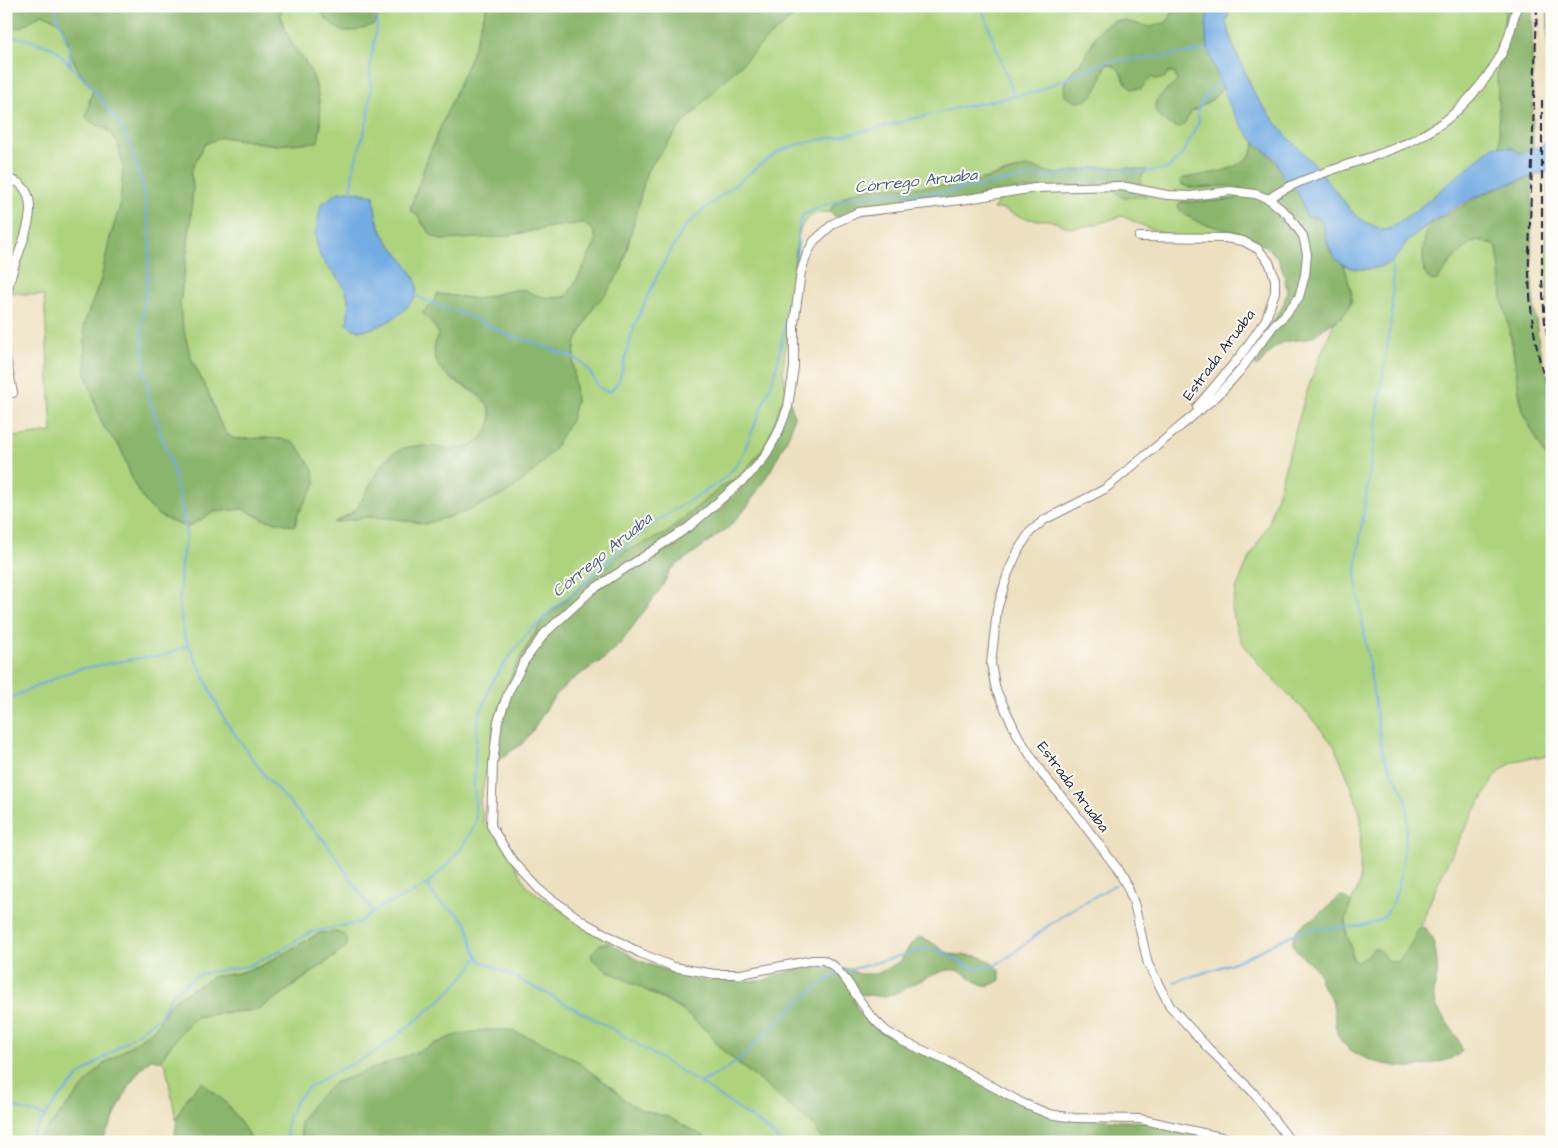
<svg xmlns="http://www.w3.org/2000/svg" width="1558" height="1148" font-family="'Architects Daughter',sans-serif">
<style>
.green{fill:#add37d;stroke:#687a5c;fill-rule:evenodd}
.forest{fill:#8ab56c;stroke:#566c54}
.water{fill:#73ace3;stroke:#4a678f}
.lines{fill:none;stroke-linecap:round;stroke-linejoin:round}
.stream{stroke:#73ace3;stroke-width:2}
.minor-casing{stroke:#88817e;stroke-width:10}
.minor{stroke:#fff;stroke-width:8}
.rail{stroke:#22223b;stroke-width:2;stroke-dasharray:8 4;stroke-linecap:butt}
.labels{text-anchor:middle;dominant-baseline:central;stroke-width:4;stroke-linejoin:round;paint-order:stroke}
.street-label{font-size:15px;fill:#22223b;stroke:#fdfcf7}
.water-label{font-size:16px;font-style:italic;fill:#42597e;stroke:#fdfcf7}
</style>
<rect width="100%" height="100%" fill="#fdfcf7"/>
<filter id="ink" filterUnits="userSpaceOnUse"><feTurbulence type="fractalNoise" baseFrequency=".02" numOctaves="2"/><feDisplacementMap in="SourceGraphic" scale="10" xChannelSelector="R" yChannelSelector="G"/><feConvolveMatrix kernelMatrix="1 2 1 2 8 2 1 2 1" color-interpolation-filters="sRGB"/></filter>
<filter id="wash" filterUnits="userSpaceOnUse"><feTurbulence type="fractalNoise" baseFrequency=".0096" numOctaves="4" result="noise"/><feDisplacementMap in="SourceGraphic" scale="20" xChannelSelector="R" yChannelSelector="G"/><feGaussianBlur stdDeviation="1.12" result="paint"/><feColorMatrix in="noise" values="0 0 0 0 0 0 0 0 0 0 0 0 0 0 0 0 0 1.4 0 .05"/><feComposite in="paint" operator="in"/></filter>
<g filter="url(#wash)">
<rect width="100%" height="100%" fill="#ede0c0"/>
<g class="green">
<path d="M283 6H317L326 19 374 24 385 6H487L471 56 429 154 410 210 418 216 423 225 441 240 519 234 551 227 583 223 594 231 596 241 593 248 574 285 566 297 552 298 538 296 525 290H513L478 299 437 294 432 305 428 318 438 332 450 379C471 390 504 405 485 434 481 441 472 447 463 449 457 450 451 448 444 449 438 449 431 451 425 453 411 456 397 459 384 462L356 510 335 522 366 517 392 518 407 521 465 512 510 491 535 470 554 449 576 402 573 362 576 341 594 306 606 294 622 268 647 171 678 129 720 85 770 36 807 6H1174V11L1167 22C1163 24 1157 26 1152 27 1135 29 1120 10 1101 29 1090 40 1089 57 1075 67L1096 90 1103 72 1107 64C1118 66 1121 71 1125 81L1147 82C1153 74 1166 71 1175 74L1178 81 1174 86 1184 125 1191 112 1213 99 1223 88 1234 114 1255 143C1250 173 1206 173 1181 179L1180 183C1193 195 1227 180 1240 189L1241 194 1236 199 1219 201 1181 202 1185 215 1201 223 1243 234 1259 242 1234 236 1175 237 1148 228 1122 216 1094 225 1071 228 1049 220H1036L1023 218 1002 209H993L1000 199 1013 190 1106 183 1123 198 1142 192 1140 179 1146 171 1099 167 1056 174 1034 168 1014 170 975 181 937 187H918L834 204 829 212C804 212 800 226 796 247L783 371 786 391 770 435 763 449 739 477 721 487 665 534 625 551 544 618 513 670 495 720 489 761 480 800 484 823 495 831 502 841 528 888 610 943 600 944 597 963 683 1011 707 1031 721 1049 812 1124 824 1142H714L668 1117 639 1109 622 1098 615 1090 575 1060 531 1038 509 1030 453 1036 412 1054 300 1122 302 1142H254L227 1104 202 1082 188 1096 176 1120 166 1066 162 1061 165 1053 182 1031 196 1017 220 1013 257 1010 275 999 341 952 320 933 261 966 239 973 212 977 174 1000 167 1008 155 1029 101 1066 53 1122 34 1142H6V438L52 432 44 296 6 292V29L22 27 41 14C74 24 62 35 74 61 78 71 87 81 93 90L89 101 91 122 107 129 118 143 123 168 120 206 110 238 101 279 84 324 86 375 103 426 121 449 134 484 146 503 158 515 186 528 214 512 243 509 263 519 295 526 298 514 303 503 266 438 238 439 232 438 226 433 219 421 208 392 191 358 186 343 181 318 180 304 190 228 193 187 191 173 193 164 199 153 205 144 214 140 222 137 276 145 321 128C319 110 320 91 312 74 307 64 301 56 294 48 288 38 284 26 280 15ZM352 191 374 196 375 213 383 234 415 279C414 286 414 296 411 302 401 317 361 342 347 324 349 308 351 293 339 280 333 272 326 267 322 258 318 252 317 243 315 236Z"/>
<path d="M1231 6H1505L1503 53 1497 73 1500 147H1493L1418 209 1389 229 1383 230 1365 222 1354 214 1312 162 1285 134 1256 97 1234 48 1226 23Z"/>
<path d="M1552 172V334C1543 279 1546 226 1552 172Z"/>
<path d="M1432 222C1424 239 1422 253 1424 272H1444C1449 262 1467 241 1479 240 1480 240 1486 242 1487 242 1492 244 1494 244 1497 249L1519 391 1523 413 1552 468V756C1538 756 1519 758 1507 766 1496 772 1490 786 1484 796 1463 830 1445 866 1430 902 1422 922 1413 948 1397 962H1389L1384 957 1365 958 1358 962 1353 960 1351 946 1347 936 1346 919 1351 903 1360 883 1361 817 1352 788 1335 747 1308 714 1262 668 1244 645 1236 628 1232 608 1236 589 1247 563 1269 523 1305 397 1319 359 1334 323 1345 314 1351 303 1352 293 1343 264 1351 268H1372L1392 261 1407 242Z"/>
</g>
<g class="forest">
<path d="M6 6H283L280 15C284 26 288 38 294 47 298 53 303 57 306 63 320 86 323 116 318 142L276 145 222 137 205 144 194 164 191 173 193 187 190 228 180 304 181 318 191 358 208 392 219 421 226 433 232 438 238 439 266 438 282 439 291 441 300 449 305 457 313 470 316 483 298 514 295 526 263 519 243 509 214 512 186 528 158 515 146 503 134 484 121 449 103 426 86 375 84 324 101 279 110 238 120 206 123 168 118 143 107 129 91 122 86 117 93 90C87 81 79 73 75 63 61 37 76 24 41 14L22 27 6 29Z"/>
<path d="M317 6H385L374 24C344 37 335 33 317 6Z"/>
<path d="M487 6H807L770 36 720 85 678 129 647 171 622 268 606 294 594 306 576 341 573 362 576 402 571 420 554 449 535 470 510 491 465 512 425 524 392 518 366 517 333 523C340 519 351 515 356 509 358 507 360 503 362 500 370 486 380 461 394 453 402 448 413 445 423 446 447 447 473 457 487 430 491 424 492 415 490 408 478 382 435 384 434 350 434 344 438 338 438 332L433 324 422 313 432 305 437 294 478 299 513 290H525L538 296 552 298 566 297 574 285 593 248 596 241 594 231 583 223 551 227 500 237 441 240 431 235 418 216 410 209 429 154 471 56Z"/>
<path d="M1174 6H1211C1199 35 1212 62 1223 88L1213 99 1191 112 1184 125 1179 128C1167 125 1146 111 1159 97 1164 91 1172 88 1177 81L1175 74 1169 72 1164 78 1157 80 1151 77 1141 89H1132C1129 86 1126 83 1124 80 1119 69 1120 67 1107 64 1102 72 1101 83 1096 91 1087 104 1076 104 1065 96L1064 86 1068 76 1075 67 1081 63 1101 29 1114 21H1124L1151 27 1167 22 1174 11Z"/>
<path d="M1505 6H1532L1533 149 1520 153 1512 148 1500 147 1497 73 1503 53Z"/>
<path d="M1547 6H1552L1551 140Z"/>
<path d="M1255 143C1270 153 1279 166 1289 181 1293 186 1298 191 1300 197 1304 206 1302 209 1310 217H1317C1328 226 1324 240 1330 251 1334 257 1340 260 1343 265 1346 269 1347 275 1348 280 1357 305 1346 316 1324 328 1320 331 1316 335 1311 337 1301 342 1289 338 1278 345 1269 350 1265 360 1257 367L1250 361 1267 331 1283 306 1287 292 1284 273 1277 257 1267 247 1243 234 1201 223 1185 215 1180 210 1178 206 1181 202 1219 201 1236 199 1241 194 1240 189C1227 180 1194 195 1180 183L1181 179C1206 173 1250 173 1255 143Z"/>
<path d="M1025 167 1034 168 1056 174 1099 167H1118L1147 170C1138 178 1139 189 1146 196L1123 198 1106 183 1013 190 1000 199 916 203 838 218 829 212C852 175 904 191 939 186 957 184 975 182 992 177 1003 174 1014 170 1025 167Z"/>
<path d="M1533 177 1531 250 1532 288 1539 345 1552 395V468L1523 413 1519 391 1512 340 1502 298 1500 271 1497 248 1494 245 1479 240 1471 243 1449 263 1444 272 1437 280 1432 281 1428 278 1424 272 1423 251 1425 237 1432 222 1482 195 1505 185Z"/>
<path d="M785 381 794 416 790 433 772 468 747 507 729 527 670 570 662 587 620 644 604 659 576 677 559 691 550 703 531 733 522 744 488 767 495 720 513 670 544 618 625 551 665 534 721 487 739 477 763 449 770 435 786 391Z"/>
<path d="M1340 896 1346 898 1351 903 1346 919 1345 927 1347 936 1351 946 1353 960 1357 962 1365 958 1374 948 1379 950 1389 962H1397C1408 953 1412 940 1419 928H1425C1436 938 1438 962 1437 976 1436 983 1433 992 1434 999 1439 1018 1458 1031 1462 1050 1457 1058 1447 1060 1439 1062 1431 1064 1422 1067 1413 1067 1394 1068 1359 1060 1346 1046 1331 1032 1337 1018 1332 1000 1329 993 1322 988 1320 981 1319 979 1320 976 1319 974 1313 960 1287 952 1294 935 1298 925 1309 922 1317 916 1325 910 1332 903 1340 896Z"/>
<path d="M337 932 344 935 347 941 346 947 275 999 257 1010 220 1013 196 1017 182 1031 165 1053 162 1061 151 1059C124 1082 119 1114 101 1142H34L53 1122 101 1066 155 1029 167 1008 174 1000 212 977 239 973 261 966 320 933Z"/>
<path d="M919 937C931 940 936 946 946 952 957 957 966 954 977 956 985 957 995 965 1000 971V980C980 995 974 974 955 970 938 967 904 992 887 996 877 998 867 993 857 995L854 999 857 1009 871 1026 1055 1117 1161 1123 1237 1142H824L812 1124 721 1049 707 1031 683 1011 666 1000 608 971 592 959 591 954 600 944 610 943 640 961 695 980 762 981 792 970 809 967H828L848 969 860 974H877L901 961 910 945Z"/>
<path d="M484 1030H509L531 1038 555 1049 575 1060 615 1090 622 1098 639 1109 668 1117 714 1142H302L300 1122 312 1104 334 1083 412 1054 453 1036Z"/>
<path d="M202 1082 227 1104 254 1142H175C174 1116 183 1100 202 1082Z"/>
</g>
<g class="water">
<path d="M1211 6H1231L1226 23 1234 48 1256 97 1285 134 1312 162 1354 214 1365 222 1383 230 1389 229 1418 209 1493 146 1512 148 1520 153 1532 149 1552 140V170C1536 176 1520 180 1505 185 1477 195 1447 210 1423 228 1418 232 1411 238 1406 243 1402 249 1398 257 1392 261 1382 269 1363 271 1352 268 1319 259 1331 223 1317 217 1314 216 1310 217 1306 216 1302 209 1303 202 1299 195 1295 186 1286 183 1282 175 1279 170 1279 165 1276 161 1270 152 1259 148 1253 140 1247 132 1240 124 1235 115 1230 108 1227 99 1224 91 1213 64 1198 35 1211 6Z"/>
<path d="M352 191 374 196C375 210 376 221 383 234 392 249 418 272 417 290 415 311 362 344 347 324L349 306 347 292 340 280 330 270 320 256 315 236 321 204 339 192Z"/>
</g>
<g class="lines">
<g class="stream">
<path d="M54 6 69 48 71 67"/>
<path d="M981 6 1014 95"/>
<path d="M6 35 30 40 55 49 93 89 121 126 130 144 143 188 151 240 142 327 145 374 151 403 173 469 182 510 186 535 181 565 179 605 184 635 224 719 265 776 327 844 373 912"/>
<path d="M352 193V178L355 163 368 118 371 88 370 66 380 6"/>
<path d="M413 295 452 311 461 313 510 336 527 340 574 358C579 361 583 363 587 368 595 377 597 393 611 391L619 381 634 326 660 270 684 228 698 214 765 161 780 151 796 145 878 128 952 109 1035 92 1105 62 1159 57 1208 50"/>
<path d="M6 700 64 674 79 669 139 658 162 656 189 645"/>
<path d="M427 884 439 902 457 913 467 924 475 952 481 961 519 979 609 1027 700 1083 763 1126 781 1142"/>
<path d="M842 972 924 949 939 950 970 967 979 968 994 966 1011 955 1049 925 1071 910 1115 885"/>
<path d="M1174 982C1199 974 1225 967 1249 956 1265 949 1280 939 1297 933 1321 924 1357 932 1379 920 1400 909 1404 853 1406 832 1407 822 1409 811 1406 801 1402 783 1387 769 1382 750L1357 585 1356 571 1359 546 1392 312 1393 285 1392 261"/>
<path d="M700 1083 723 1071 736 1062 801 999 828 980 838 974"/>
<path d="M6 1105 44 1116"/>
<path d="M26 1142 55 1102 80 1075 157 1019 163 1012 172 994 196 976 209 972 248 966 281 950 311 932 358 923 382 906 412 893 425 886 446 866 463 846 475 825 476 820 474 785 477 722 491 684 506 661 528 633 550 612 636 537C651 525 667 514 684 504 704 491 728 480 741 459L772 382 778 361 796 265 799 223 803 215 829 203 854 197 873 195 893 193 916 194 945 192 1033 176 1071 174 1099 168 1140 172 1167 169 1181 156 1187 146 1199 121 1197 112 1202 101 1218 83 1220 78"/>
<path d="M288 1142C283 1123 291 1103 306 1090 326 1074 351 1066 373 1053 387 1045 401 1033 413 1023 427 1011 443 999 456 985 464 977 471 967 477 958"/>
</g>
</g>
</g>
<g filter="url(#ink)">
<g class="lines">
<defs>
<g id="minor">
<path d="M6 178C10 180 17 181 20 184 42 202 22 243 15 264 11 275 8 286 6 298"/>
<path d="M1269 199 1288 215 1303 236 1307 254 1305 275 1299 297 1285 315 1274 325 1239 372 1217 396 1105 489 1044 520 1030 532 1019 549 1008 573 997 610 991 664 996 690 1018 736 1043 775 1073 810 1116 867 1127 886 1134 903 1148 964 1170 1006 1208 1048 1252 1091 1291 1142"/>
<path d="M1139 237 1225 238 1243 241 1258 249 1269 262 1275 279V292L1266 319 1241 355 1197 407"/>
<path d="M6 358 13 393"/>
<path d="M1243 1142 1140 1119 1074 1118 1049 1114 1022 1103 945 1060 904 1042 886 1031 869 1014 846 980 834 966 823 960H813L741 974H714L674 967 640 953 585 923 542 892 512 860 491 826 493 764 498 721 509 691 525 660 545 633 592 590 689 527 748 476 764 458 778 433 788 407 794 367V324L801 272 807 254 814 241 834 223 859 212 961 200 1035 188 1121 186 1167 195 1191 196 1230 191 1255 194 1269 199C1288 184 1318 175 1341 167 1373 156 1408 146 1436 127 1459 113 1484 83 1498 60 1508 44 1512 24 1517 6"/>
</g>
</defs>
<use href="#minor" class="minor-casing"/>
<use href="#minor" class="minor"/>
<g class="rail">
<path d="M1537 6 1529 254C1528 305 1535 355 1552 402"/>
<path d="M1542 100V279L1545 323 1552 361"/>
</g>
</g>
</g>
<g class="labels">
<g class="street-label">
<text transform="translate(1219 355) rotate(-53)">Estrada Aruaba</text>
<text transform="translate(1073 787) rotate(53)">Estrada Aruaba</text>
</g>
<g class="water-label">
<text transform="translate(916 181) rotate(-6)">Córrego Aruaba</text>
<text transform="translate(602 555) rotate(-39)">Córrego Aruaba</text>
</g>
</g>
<rect width="1558" height="1148" fill="none" stroke="#fdfcf7" stroke-width="25"/>
</svg>
